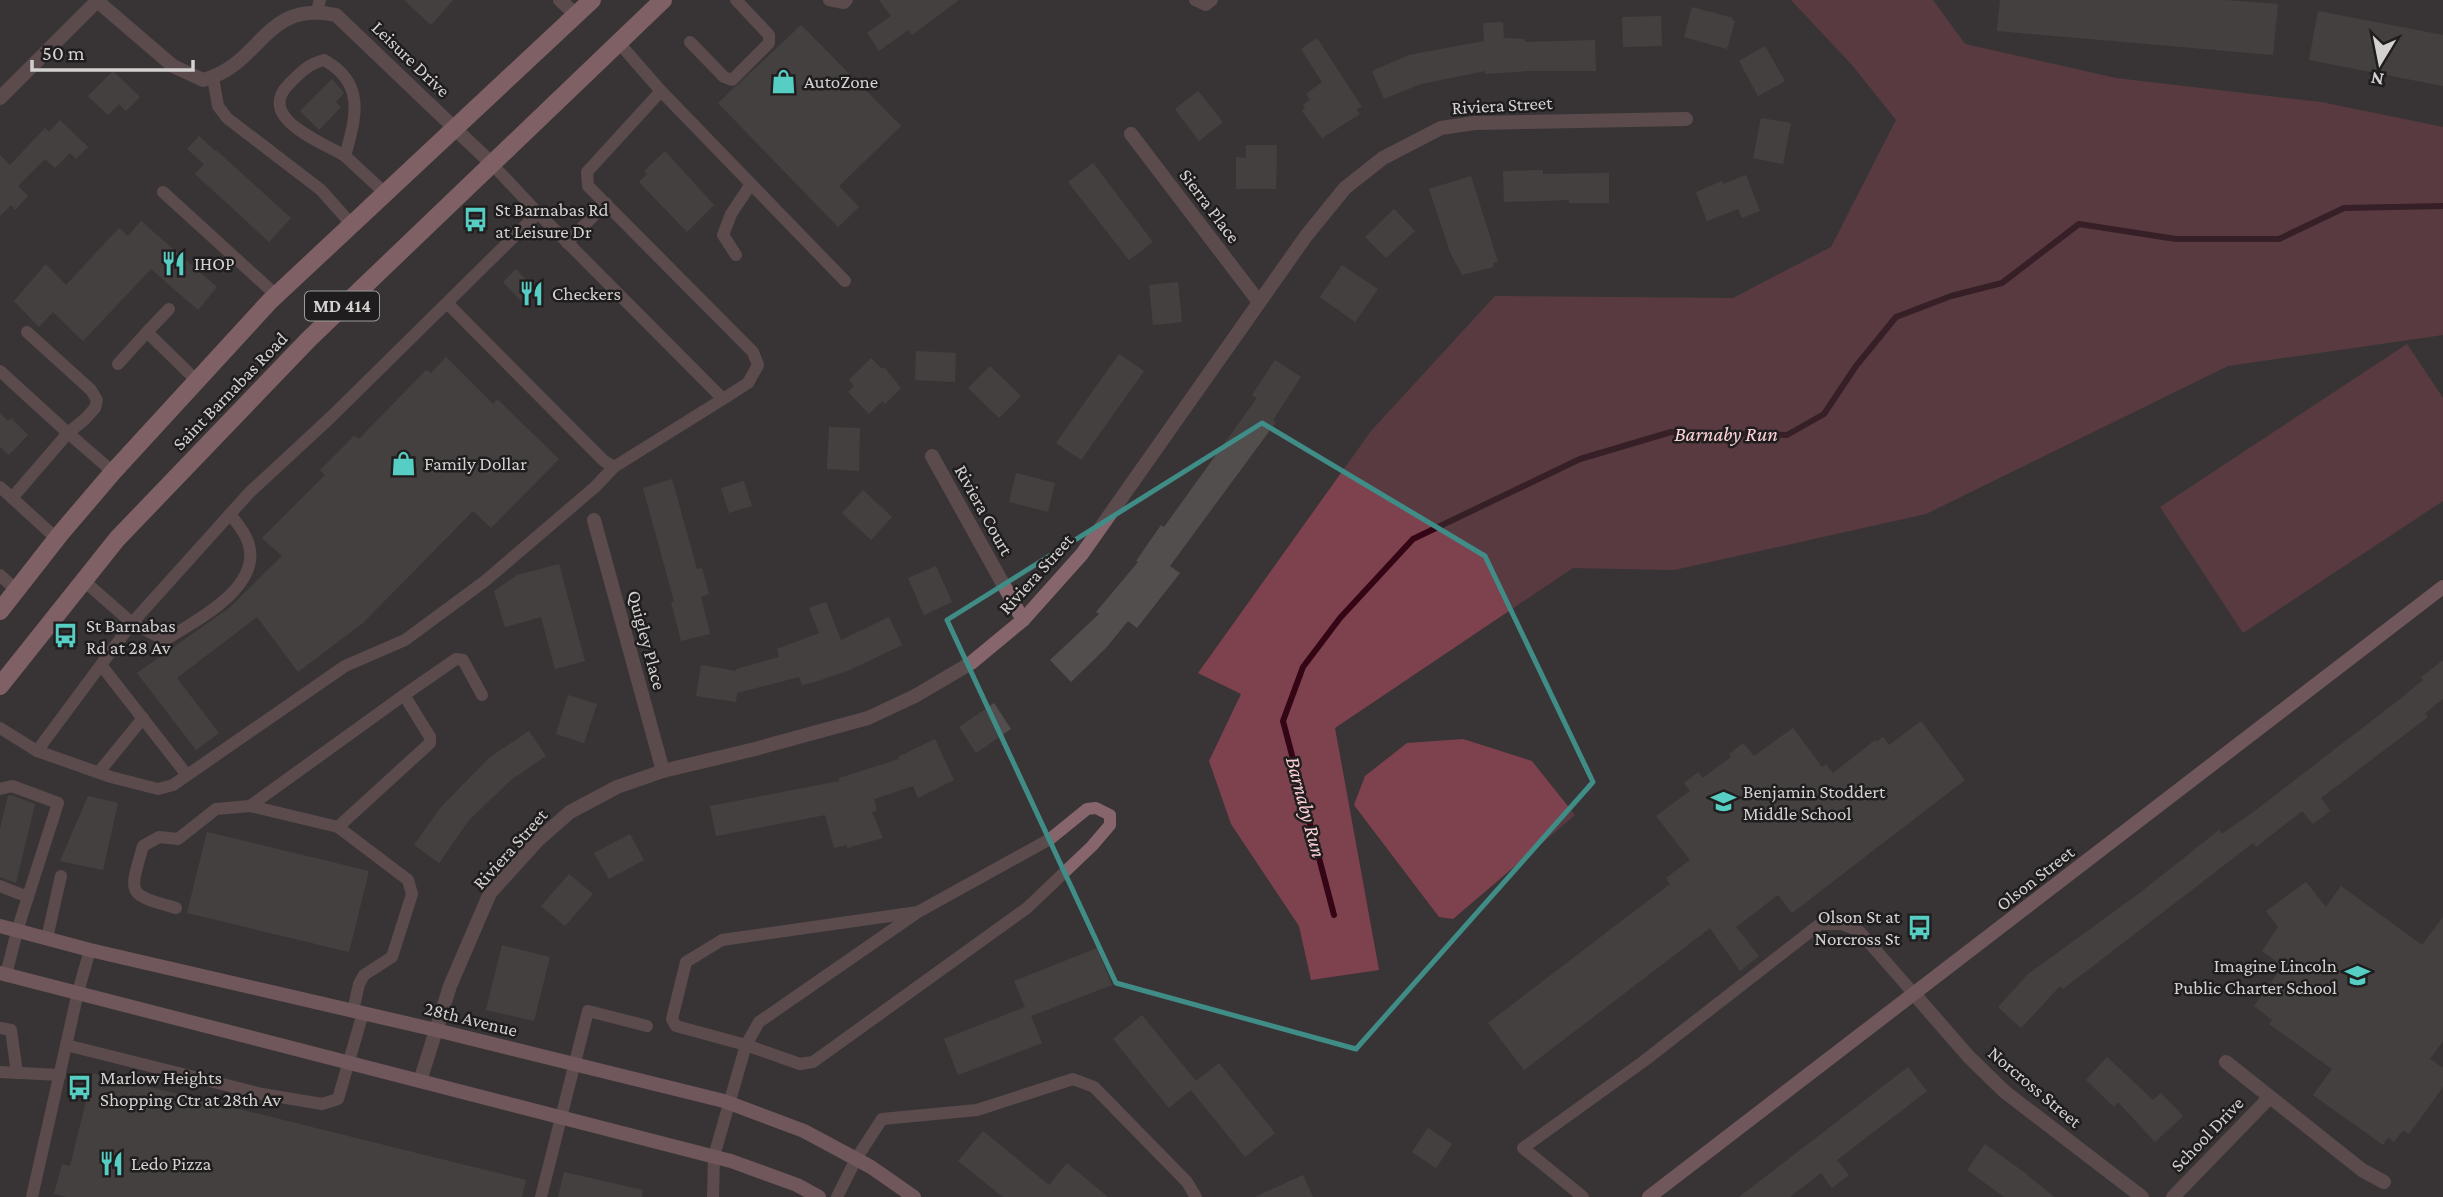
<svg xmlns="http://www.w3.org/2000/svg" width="2443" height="1197" font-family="'Crimson Pro',serif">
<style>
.green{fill:#7e424f}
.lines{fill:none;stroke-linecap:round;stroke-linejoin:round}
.stream{stroke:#340514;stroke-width:6}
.building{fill:#534e4e}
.lane{stroke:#86666c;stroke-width:12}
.street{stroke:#86666c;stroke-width:14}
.secondary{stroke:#b38089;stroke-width:14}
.primary{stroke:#d594a0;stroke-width:18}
.marked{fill:none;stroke:#408d87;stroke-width:5;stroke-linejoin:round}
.labels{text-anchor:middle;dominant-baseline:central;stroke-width:5;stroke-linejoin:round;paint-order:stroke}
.shield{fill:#1f1d1d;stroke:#9e9b9b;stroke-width:2}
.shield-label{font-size:18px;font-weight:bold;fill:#d4d1d1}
.street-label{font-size:19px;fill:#d4d1d1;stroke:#1f1d1d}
.poi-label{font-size:19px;fill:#d4d1d1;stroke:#1f1d1d;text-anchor:start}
.water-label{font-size:21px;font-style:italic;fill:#fdd1d8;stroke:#1f1d1d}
</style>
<rect width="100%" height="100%" fill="#393435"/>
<g class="green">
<path d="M1791 0H1933L1965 44 2116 78 2321 102 2443 127V335L2228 366 1926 514 1674 570 1573 568 1335 728 1379 970 1311 980 1299 926 1231 824 1209 761 1241 694 1198 673 1371 431 1495 296 1733 298 1831 247 1896 120 1852 65Z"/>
<path d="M2407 344 2443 398V501L2243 633 2160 507Z"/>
<path d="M1463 739 1532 761 1575 815 1453 919 1439 917 1354 805 1365 776 1407 743Z"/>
</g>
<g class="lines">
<path class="stream" d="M1334 915 1283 721 1303 667 1340 618 1413 539 1580 459 1671 432 1787 435 1824 414 1856 366 1896 317 1951 296 2002 283 2079 224 2176 239H2279L2344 208 2443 206"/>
</g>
<g class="building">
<path d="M404 0H453L431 25Z"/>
<path d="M879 0H959L912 35 908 30 879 51 867 33 891 16Z"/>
<path d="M2000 0H2225L2278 4 2273 55 1997 31Z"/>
<path d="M1692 7 1733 18 1732 20 1735 21 1727 49 1684 37Z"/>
<path d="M2318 11 2443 35V86L2309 60Z"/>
<path d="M1661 16 1662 46 1623 47 1622 17Z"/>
<path d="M1503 22 1504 38 1525 39V42L1595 40 1596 71H1528L1485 74V71L1421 84 1384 99 1372 71 1409 55 1484 41 1483 23Z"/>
<path d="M801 25 901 126 839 186 859 207 838 227 718 103Z"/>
<path d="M1317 38 1362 107 1356 109 1360 114 1322 138 1302 111 1305 108 1303 105 1310 100 1306 94 1322 82 1301 49Z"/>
<path d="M1765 46 1785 81 1758 96 1739 61Z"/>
<path d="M113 71 140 97 126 111 119 104 108 115 88 96Z"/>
<path d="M332 79 344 93 336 102 341 107 319 130 300 111Z"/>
<path d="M1198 91 1223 122 1199 141 1175 109Z"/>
<path d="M1761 118 1791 123 1783 164 1753 158Z"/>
<path d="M60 120 88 147 76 159 70 153 55 168 45 159 18 186 28 196 15 210 11 205 0 216V155L10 165 45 128 49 132Z"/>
<path d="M199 136 215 151 216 150 291 218 269 242 195 174 204 164 187 149Z"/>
<path d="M1246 145H1277L1276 189H1236V157L1246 158Z"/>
<path d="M665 151 714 205 687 232 639 182 647 174 644 171Z"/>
<path d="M1093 163 1153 242 1129 260 1068 182Z"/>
<path d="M1543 170V174L1609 173V203H1569V200L1504 202 1503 171Z"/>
<path d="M1746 175 1760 211 1742 218 1738 209 1707 221 1696 192 1722 181 1723 184Z"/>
<path d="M1471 176 1498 262 1493 263 1494 267 1462 275 1450 252 1429 189Z"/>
<path d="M1394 209 1415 231 1386 258 1365 237Z"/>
<path d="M141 221 217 287 198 310 151 269 83 341 53 312 39 327 14 301 46 264 66 285 119 228 128 236Z"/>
<path d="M1342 265 1378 289 1355 322 1320 297Z"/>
<path d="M516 269 534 289 521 301 503 282Z"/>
<path d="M1178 282 1182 322 1153 325 1149 285Z"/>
<path d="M916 351 956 353 955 382 915 380Z"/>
<path d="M1119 354 1144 371 1081 460 1056 443Z"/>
<path d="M446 357 493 404 497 399 559 459 491 528 473 511 363 623 298 672 257 617 177 678 219 733 196 750 137 673 229 608 282 556 262 538 325 475 320 470 354 436 359 439 426 370 431 373Z"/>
<path d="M871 358 882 369 884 367 901 388 885 404 882 401 869 414 848 392 854 386 849 380Z"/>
<path d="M1275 360 1301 377 1273 420 1276 422 1170 566 1180 573 1137 628 1128 621 1106 648 1071 682 1050 660 1099 614 1096 612 1138 562 1136 561 1161 525 1164 527 1257 398 1252 395Z"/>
<path d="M990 366 1021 396 999 418 968 388Z"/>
<path d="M0 413 8 421 11 418 28 435 9 455 0 447Z"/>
<path d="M829 427 860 428 859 471 827 469Z"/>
<path d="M1016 473 1055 483 1048 512 1009 502Z"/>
<path d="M672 479 697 569 702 568 709 594 701 597 710 634 681 641 671 602 674 601 643 488Z"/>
<path d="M744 481 752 506 729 513 721 488Z"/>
<path d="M863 490 892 517 871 540 842 513Z"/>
<path d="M559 564 585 661 555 669 541 617 505 627 494 591 517 575Z"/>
<path d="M936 566 952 602 924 615 908 578Z"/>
<path d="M826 602 841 640 889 617 902 645 850 670 818 681 802 685 799 677 737 693 736 702 696 696 701 665 736 671V669L779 657 777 649 819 633 809 608Z"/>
<path d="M2443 660V699L2425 713 2428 717 2321 798 2330 811 2313 824 2303 812H2301L2256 847 2253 843 2063 989 2060 986 2021 1028 1998 1007 2027 975 2141 892 2219 830 2222 834 2256 810 2400 699 2423 680 2421 677Z"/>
<path d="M568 695 597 704 584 743 556 734Z"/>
<path d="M994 703 1011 729 976 753 959 727Z"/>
<path d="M1921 721 1965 780 1792 913 1778 895 1736 927 1759 956 1740 971 1710 928 1524 1070 1488 1023 1670 884 1666 878 1690 860 1656 816 1690 791 1684 783 1698 772 1703 778 1731 757 1729 754 1743 743 1754 756 1793 728 1822 767 1826 764 1833 773 1875 740 1876 742 1883 737 1889 745Z"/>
<path d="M529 731 546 756 511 780 469 820 439 863 414 845 441 807 490 757Z"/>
<path d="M935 739 954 780 918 798 913 786 874 799 877 810 872 812 883 838 847 848V845L834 848 825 815 716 836 710 806 839 781V778L899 759 898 757Z"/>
<path d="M11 795 35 804 16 883 0 877V829L8 796Z"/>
<path d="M88 796 118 803 103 870 60 861Z"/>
<path d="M207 832 369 871 349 952 187 913Z"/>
<path d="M630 834 644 860 609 879 594 853Z"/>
<path d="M569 874 593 894 565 926 541 906Z"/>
<path d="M2306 882 2326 907 2341 886 2422 945 2443 917V1041L2430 1059 2443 1068V1087L2409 1134 2403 1130 2394 1142 2388 1137 2383 1145 2313 1095 2332 1069 2269 1024 2272 1020 2254 1006 2283 966 2262 951 2278 927 2266 911Z"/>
<path d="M502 945 550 957 534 1021 486 1010Z"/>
<path d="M1097 948 1112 985 1031 1016 1042 1043 958 1075 944 1039 1025 1007 1014 981Z"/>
<path d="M1142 1015 1196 1081 1219 1063 1275 1133 1245 1157 1191 1090 1169 1108 1113 1039Z"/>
<path d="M2107 1057 2153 1100 2161 1093 2183 1116 2155 1142 2118 1102 2114 1107 2086 1080Z"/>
<path d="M1908 1067 1927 1091 1837 1160 1849 1175 1832 1188 1821 1173 1790 1197H1739Z"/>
<path d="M93 1073 526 1180 522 1197H66L54 1194 62 1164 70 1166Z"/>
<path d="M1428 1128 1452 1144 1436 1168 1412 1152Z"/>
<path d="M983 1131 1049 1185 1067 1163 1108 1197H1003L958 1161Z"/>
<path d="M1985 1144 2025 1173 2054 1197H2004L1967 1170Z"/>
<path d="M564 1172 643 1190 642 1197H558Z"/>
<path d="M1303 1175 1313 1197H1255Z"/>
</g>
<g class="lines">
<g class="lane">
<path d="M829 0 844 3 847 0"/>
<path d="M1195 0 1206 5 1212 0"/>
<path d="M318 7 320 0"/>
<path d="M690 42 724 77 732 80 769 43V35L736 0"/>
<path d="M619 43 661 91"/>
<path d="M213 78 218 106 227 118 321 190 353 226"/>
<path d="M345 156C322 142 255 118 289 84 300 73 308 64 324 60 366 83 356 117 345 156L386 194"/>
<path d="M163 192 276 295"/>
<path d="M538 213 723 399 748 383 758 365 753 352 588 186 587 172 661 91 845 281"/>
<path d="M567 243 606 203"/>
<path d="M736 255 723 235 731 214 751 184"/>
<path d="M447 303 604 461 614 467 723 399"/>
<path d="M27 332 91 390 97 400 95 408 85 419 68 433 113 472"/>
<path d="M147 332 169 309"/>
<path d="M118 364 147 332 197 381"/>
<path d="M0 371 68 433 12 498"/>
<path d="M0 487 56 538"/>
<path d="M230 514C236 522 245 532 248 542 264 587 195 621 165 640L132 623 37 751 111 777 158 789 173 785 345 666 405 640 485 581 595 487 614 467"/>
<path d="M0 575 16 590"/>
<path d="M83 580 132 623 249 493 331 417 538 213 491 163"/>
<path d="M101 665 187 775"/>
<path d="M0 728 37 751"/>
<path d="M99 772 143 718"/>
<path d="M0 789 12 786 58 803 17 931 6 975"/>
<path d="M338 827 250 806 404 695"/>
<path d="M0 886 28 897"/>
<path d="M176 908C126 894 129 895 143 846L159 837 178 839 216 809 250 806"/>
<path d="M47 938 61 876"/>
<path d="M353 1011 359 984 364 975 392 957 412 894 408 880 338 827 430 743V737L404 695 456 659 463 660 482 695"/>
<path d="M0 1028 11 1030 17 1073"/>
<path d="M66 1045 262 1094 322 1104 338 1099 363 1013"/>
<path d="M0 1072 60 1075"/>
<path d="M32 1197 78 992 90 950"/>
<path d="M541 1197 588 1011 647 1026"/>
<path d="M713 1197 714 1156 746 1045 676 1026 672 1019 686 962 722 940 918 912 1050 839 1087 809 1096 808 1110 815V825L1092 846 1027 908 813 1062 800 1064 746 1045 759 1022 918 912"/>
<path d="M837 1197 856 1159 882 1119 977 1110 1073 1079 1094 1087 1187 1182 1196 1197"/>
<path d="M1583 1197 1523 1148 1644 1061 1820 924H1842L1859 931 1915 995"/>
</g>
<g class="street">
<path d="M96 0 173 66 203 80C263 64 263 0 336 15L491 163"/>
<path d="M560 0 576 15"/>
<path d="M0 98 97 1"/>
<path d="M1131 134 1259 302"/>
<path d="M932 456 1023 620"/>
<path d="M594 520 663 771"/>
<path d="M1915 995 1969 1057 2005 1092 2142 1197"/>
<path d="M2226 1062 2362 1170 2384 1182"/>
<path d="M420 1081 450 986 490 893 538 840 570 812 617 787 663 771 755 749 868 718 915 696 971 663 1023 620 1082 554 1306 236 1345 188 1383 158 1441 128 1474 123 1686 119"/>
<path d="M2173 1197 2270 1097"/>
</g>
<g class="secondary">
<path d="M0 926 90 950 436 1030 724 1101 804 1131 871 1167 914 1197"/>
<path d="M0 973 731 1161 797 1185 819 1197"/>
<path d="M1649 1197 2443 587"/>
</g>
<g class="primary">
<path d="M0 611 61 533 113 472 270 301 592 0"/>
<path d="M0 686 117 539 309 339 663 0"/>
</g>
</g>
<path d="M0 0H2443V1197H0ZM1262 423 1485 556 1593 782 1356 1049 1116 983 947 620Z" fill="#393435" fill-opacity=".55" fill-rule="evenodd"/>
<path class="marked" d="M1262 423 1485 556 1593 782 1356 1049 1116 983 947 620Z"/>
<defs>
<symbol id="shop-bare" viewBox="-9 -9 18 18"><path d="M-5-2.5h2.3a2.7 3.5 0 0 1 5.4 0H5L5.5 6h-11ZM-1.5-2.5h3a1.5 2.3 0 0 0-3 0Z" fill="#56cec3" stroke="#1f1d1d" stroke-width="2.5" paint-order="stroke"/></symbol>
<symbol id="bus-bare" viewBox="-9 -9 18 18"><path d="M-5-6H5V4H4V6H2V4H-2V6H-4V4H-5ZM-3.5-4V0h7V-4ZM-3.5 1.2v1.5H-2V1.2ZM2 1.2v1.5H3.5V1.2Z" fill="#56cec3" stroke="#1f1d1d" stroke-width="2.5" paint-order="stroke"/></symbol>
<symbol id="restaurant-bare" viewBox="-9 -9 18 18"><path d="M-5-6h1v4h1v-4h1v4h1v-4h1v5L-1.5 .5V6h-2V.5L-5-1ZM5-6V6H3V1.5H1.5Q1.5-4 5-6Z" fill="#56cec3" stroke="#1f1d1d" stroke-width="2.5" paint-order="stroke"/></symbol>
<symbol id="school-bare" viewBox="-9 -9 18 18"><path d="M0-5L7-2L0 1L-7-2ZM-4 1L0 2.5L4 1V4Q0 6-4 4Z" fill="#56cec3" stroke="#1f1d1d" stroke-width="2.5" paint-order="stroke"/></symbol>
</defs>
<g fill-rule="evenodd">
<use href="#shop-bare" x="766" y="64" width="35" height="35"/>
<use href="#bus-bare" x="458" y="202" width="35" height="35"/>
<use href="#restaurant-bare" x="156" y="246" width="35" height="35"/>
<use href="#restaurant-bare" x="514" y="276" width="35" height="35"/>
<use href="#shop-bare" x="386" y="446" width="35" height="35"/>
<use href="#bus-bare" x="48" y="618" width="35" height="35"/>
<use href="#school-bare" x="1706" y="784" width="35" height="35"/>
<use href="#bus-bare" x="1902" y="910" width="35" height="35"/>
<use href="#school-bare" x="2340" y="958" width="35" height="35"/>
<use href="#bus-bare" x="62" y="1070" width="35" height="35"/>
<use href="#restaurant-bare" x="94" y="1146" width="35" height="35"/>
</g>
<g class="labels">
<rect class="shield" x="305" y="291.5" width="74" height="29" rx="5"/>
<g class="shield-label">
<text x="342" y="306">MD 414</text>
</g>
<g class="street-label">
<text transform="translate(411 59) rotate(44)">Leisure Drive</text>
<text transform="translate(1502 105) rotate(-3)">Riviera Street</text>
<text transform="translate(1210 206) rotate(53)">Sierra Place</text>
<text transform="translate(230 391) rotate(-46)">Saint Barnabas Road</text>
<text transform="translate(984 510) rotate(61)">Riviera Court</text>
<text transform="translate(1036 574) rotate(-48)">Riviera Street</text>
<text transform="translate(647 640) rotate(75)">Quigley Place</text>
<text transform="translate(510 849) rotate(-48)">Riviera Street</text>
<text transform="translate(2035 878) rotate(-38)">Olson Street</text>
<text transform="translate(471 1019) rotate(14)">28th Avenue</text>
<text transform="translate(2035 1087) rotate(40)">Norcross Street</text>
<text transform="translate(2207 1134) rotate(-46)">School Drive</text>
</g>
<g class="poi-label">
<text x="804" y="81">AutoZone</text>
<text x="495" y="209">St Barnabas Rd<tspan x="495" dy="22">at Leisure Dr</tspan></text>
<text x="194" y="263">IHOP</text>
<text x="552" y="293">Checkers</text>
<text x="424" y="463">Family Dollar</text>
<text x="86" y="625">St Barnabas<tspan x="86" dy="22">Rd at 28 Av</tspan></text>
<text x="1743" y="791">Benjamin Stoddert<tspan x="1743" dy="22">Middle School</tspan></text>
<text x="1900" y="916" text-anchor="end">Olson St at<tspan x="1900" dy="22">Norcross St</tspan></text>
<text x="2337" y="965" text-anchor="end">Imagine Lincoln<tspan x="2337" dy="22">Public Charter School</tspan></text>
<text x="100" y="1077">Marlow Heights<tspan x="100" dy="22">Shopping Ctr at 28th Av</tspan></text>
<text x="131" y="1163">Ledo Pizza</text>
</g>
<g class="water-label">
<text x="1726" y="434">Barnaby Run</text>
<text transform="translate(1306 807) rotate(75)">Barnaby Run</text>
</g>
</g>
<g transform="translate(2380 63) rotate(190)" stroke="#1f1d1d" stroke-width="5" paint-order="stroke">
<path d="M0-5L12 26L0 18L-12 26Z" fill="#d4d1d1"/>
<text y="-10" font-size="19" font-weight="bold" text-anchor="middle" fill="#d4d1d1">N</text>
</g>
<path d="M32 60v10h161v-10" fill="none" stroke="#d4d1d1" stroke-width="3.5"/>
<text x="42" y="60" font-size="21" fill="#d4d1d1" stroke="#1f1d1d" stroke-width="5" paint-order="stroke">50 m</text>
</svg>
